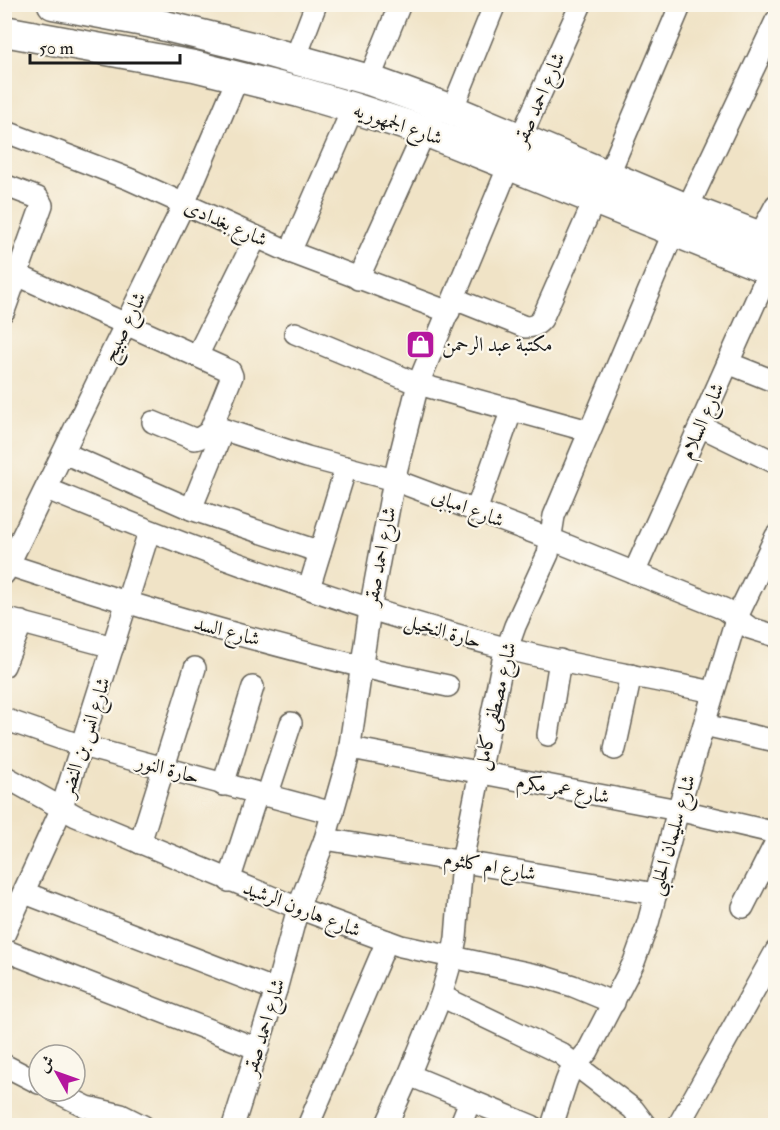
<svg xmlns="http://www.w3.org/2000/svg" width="780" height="1130" font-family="'IM FELL Double Pica',Amiri,serif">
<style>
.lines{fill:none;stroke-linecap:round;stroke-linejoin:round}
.minor-casing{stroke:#666258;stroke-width:24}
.secondary-casing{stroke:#666258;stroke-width:33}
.minor{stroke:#fff;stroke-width:21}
.secondary{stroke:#fff;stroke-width:30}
.labels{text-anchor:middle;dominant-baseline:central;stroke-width:4.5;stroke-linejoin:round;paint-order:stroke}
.street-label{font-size:20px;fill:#1c1c1c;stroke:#fbf7ec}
.poi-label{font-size:20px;fill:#1c1c1c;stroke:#fbf7ec;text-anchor:start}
</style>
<rect width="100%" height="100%" fill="#fbf7ec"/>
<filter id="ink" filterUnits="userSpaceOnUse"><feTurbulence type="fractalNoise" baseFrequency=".0167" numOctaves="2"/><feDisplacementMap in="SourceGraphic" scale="12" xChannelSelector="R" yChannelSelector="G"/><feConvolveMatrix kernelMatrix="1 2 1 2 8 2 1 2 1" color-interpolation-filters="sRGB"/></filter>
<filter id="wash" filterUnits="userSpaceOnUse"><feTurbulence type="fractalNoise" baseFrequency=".008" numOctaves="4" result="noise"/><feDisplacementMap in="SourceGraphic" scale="24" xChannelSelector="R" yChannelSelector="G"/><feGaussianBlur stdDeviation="1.35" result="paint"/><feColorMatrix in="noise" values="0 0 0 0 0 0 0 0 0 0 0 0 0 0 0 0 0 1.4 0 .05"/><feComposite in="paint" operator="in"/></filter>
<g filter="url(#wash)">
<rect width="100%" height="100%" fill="#f0e3c6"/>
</g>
<g filter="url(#ink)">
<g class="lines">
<defs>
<g id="minor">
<path d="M295 59 316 4"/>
<path d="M369 80 400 4"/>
<path d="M452 110 495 4"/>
<path d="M4 131 129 179 290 252 449 312"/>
<path d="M608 176 681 4"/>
<path d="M4 185 38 198 42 205 4 311"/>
<path d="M687 209 776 21"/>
<path d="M759 237 776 205"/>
<path d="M290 252 353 108"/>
<path d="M4 269 230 371 232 376 210 431"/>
<path d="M358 279 425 131"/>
<path d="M455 299 525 327C533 327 537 325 542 319L595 199"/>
<path d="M295 333 418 384 589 431"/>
<path d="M197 356 256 237"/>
<path d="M728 363 776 382"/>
<path d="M153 422 194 439C204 439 208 429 219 428L307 457 394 480 551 539 724 609 750 628 776 636"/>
<path d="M700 426 776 463"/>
<path d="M64 453 191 509 320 552"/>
<path d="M47 489C196 551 348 607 505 648 573 666 644 677 713 692"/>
<path d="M191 509 223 430"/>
<path d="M476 511 512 409"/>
<path d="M9 565C153 612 299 655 448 686"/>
<path d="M634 573 770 269"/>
<path d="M4 574 184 204 238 77"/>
<path d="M309 588 346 467"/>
<path d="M4 618 113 647"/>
<path d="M4 666 22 622"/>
<path d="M4 719 82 746 333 813"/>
<path d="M704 725 776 741"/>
<path d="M548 735 560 660"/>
<path d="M351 748 678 810 776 833"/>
<path d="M615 749 631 675"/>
<path d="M4 776 76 816 298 908 401 946 541 976 573 986 614 1003"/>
<path d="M223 785 253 687"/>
<path d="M267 796 291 723"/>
<path d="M325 839 656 894"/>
<path d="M140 843 195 668"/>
<path d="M229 881 257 794"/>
<path d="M25 893 276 990"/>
<path d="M743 907 776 842"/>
<path d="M4 935 61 810 149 532"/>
<path d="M4 950 258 1049"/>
<path d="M441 996 560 1053 633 1109 646 1126"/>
<path d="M4 1065 39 1083"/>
<path d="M409 1075 532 1126"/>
<path d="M55 1091 87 1107 121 1115 143 1126"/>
<path d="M233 1126 276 990 298 908 325 839 348 758 370 610 394 480 418 384 520 139 581 4"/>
<path d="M308 1126 387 941"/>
<path d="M386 1126 409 1075 441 996 452 958 456 938 462 861 503 660 515 626 548 554 554 516 674 231"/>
<path d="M460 1126 470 1101"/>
<path d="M552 1126 566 1082 570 1072 588 1051 634 962 648 923 678 810 736 619 776 536"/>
<path d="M678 1126 776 951"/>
</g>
<g id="secondary">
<path d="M53 4 149 22 255 48 369 80 452 110 687 209 776 243"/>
<path d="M4 31 194 66 299 92 353 108 425 131 776 272"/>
</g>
</defs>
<use href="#minor" class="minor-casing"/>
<use href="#secondary" class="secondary-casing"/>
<use href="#minor" class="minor"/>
<use href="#secondary" class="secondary"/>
</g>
</g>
<defs>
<symbol id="shop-square" viewBox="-11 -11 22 22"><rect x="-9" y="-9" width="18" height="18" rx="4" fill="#b5179e" stroke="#fbf7ec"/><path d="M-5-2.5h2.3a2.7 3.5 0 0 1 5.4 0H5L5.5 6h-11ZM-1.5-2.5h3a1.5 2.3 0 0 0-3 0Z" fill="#fff"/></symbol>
</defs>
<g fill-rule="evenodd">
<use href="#shop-square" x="404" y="328" width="33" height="33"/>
</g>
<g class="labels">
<g class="street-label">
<text transform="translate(539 99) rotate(-66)">شارع احمد صقر</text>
<text transform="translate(398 124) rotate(19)">شارع الجمهوريه</text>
<text transform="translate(226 223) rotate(24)">شارع بغدادى</text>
<text transform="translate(124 327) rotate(-64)">شارع صبيح</text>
<text transform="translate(702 421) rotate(-66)">شارع السلام</text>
<text transform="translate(468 508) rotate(21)">شارع امبابى</text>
<text transform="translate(380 556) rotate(-79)">شارع احمد صقر</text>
<text transform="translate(227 631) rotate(15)">شارع السد</text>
<text transform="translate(443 631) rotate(16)">حارة النخيل</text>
<text transform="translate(495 706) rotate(-77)">شارع مصطفى كامل</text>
<text transform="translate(85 737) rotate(-72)">شارع انس بن النضر</text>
<text transform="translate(168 769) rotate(15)">حارة النور</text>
<text transform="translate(563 789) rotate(10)">شارع عمر مكرم</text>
<text transform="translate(672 835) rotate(-74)">شارع سليمان الحلبى</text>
<text transform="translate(490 866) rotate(10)">شارع ام كلثوم</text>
<text transform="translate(302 909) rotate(21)">شارع هارون الرشيد</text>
<text transform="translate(264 1027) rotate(-73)">شارع احمد صقر</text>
</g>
<g class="poi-label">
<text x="442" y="344">مكتبة عبد الرحمن</text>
</g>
</g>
<rect width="780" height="1130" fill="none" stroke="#fbf7ec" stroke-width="24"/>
<g transform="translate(57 1073) rotate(310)"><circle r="28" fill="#fbf7ec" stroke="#a29f99" stroke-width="1.5"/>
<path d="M0-4.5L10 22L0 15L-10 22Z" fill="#b5179e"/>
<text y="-9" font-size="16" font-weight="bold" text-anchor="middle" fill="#1c1c1c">ش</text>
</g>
<path d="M30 54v9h150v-9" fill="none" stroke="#1c1c1c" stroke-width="3"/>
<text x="39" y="54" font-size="18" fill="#1c1c1c" stroke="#fbf7ec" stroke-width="4.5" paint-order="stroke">50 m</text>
</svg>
